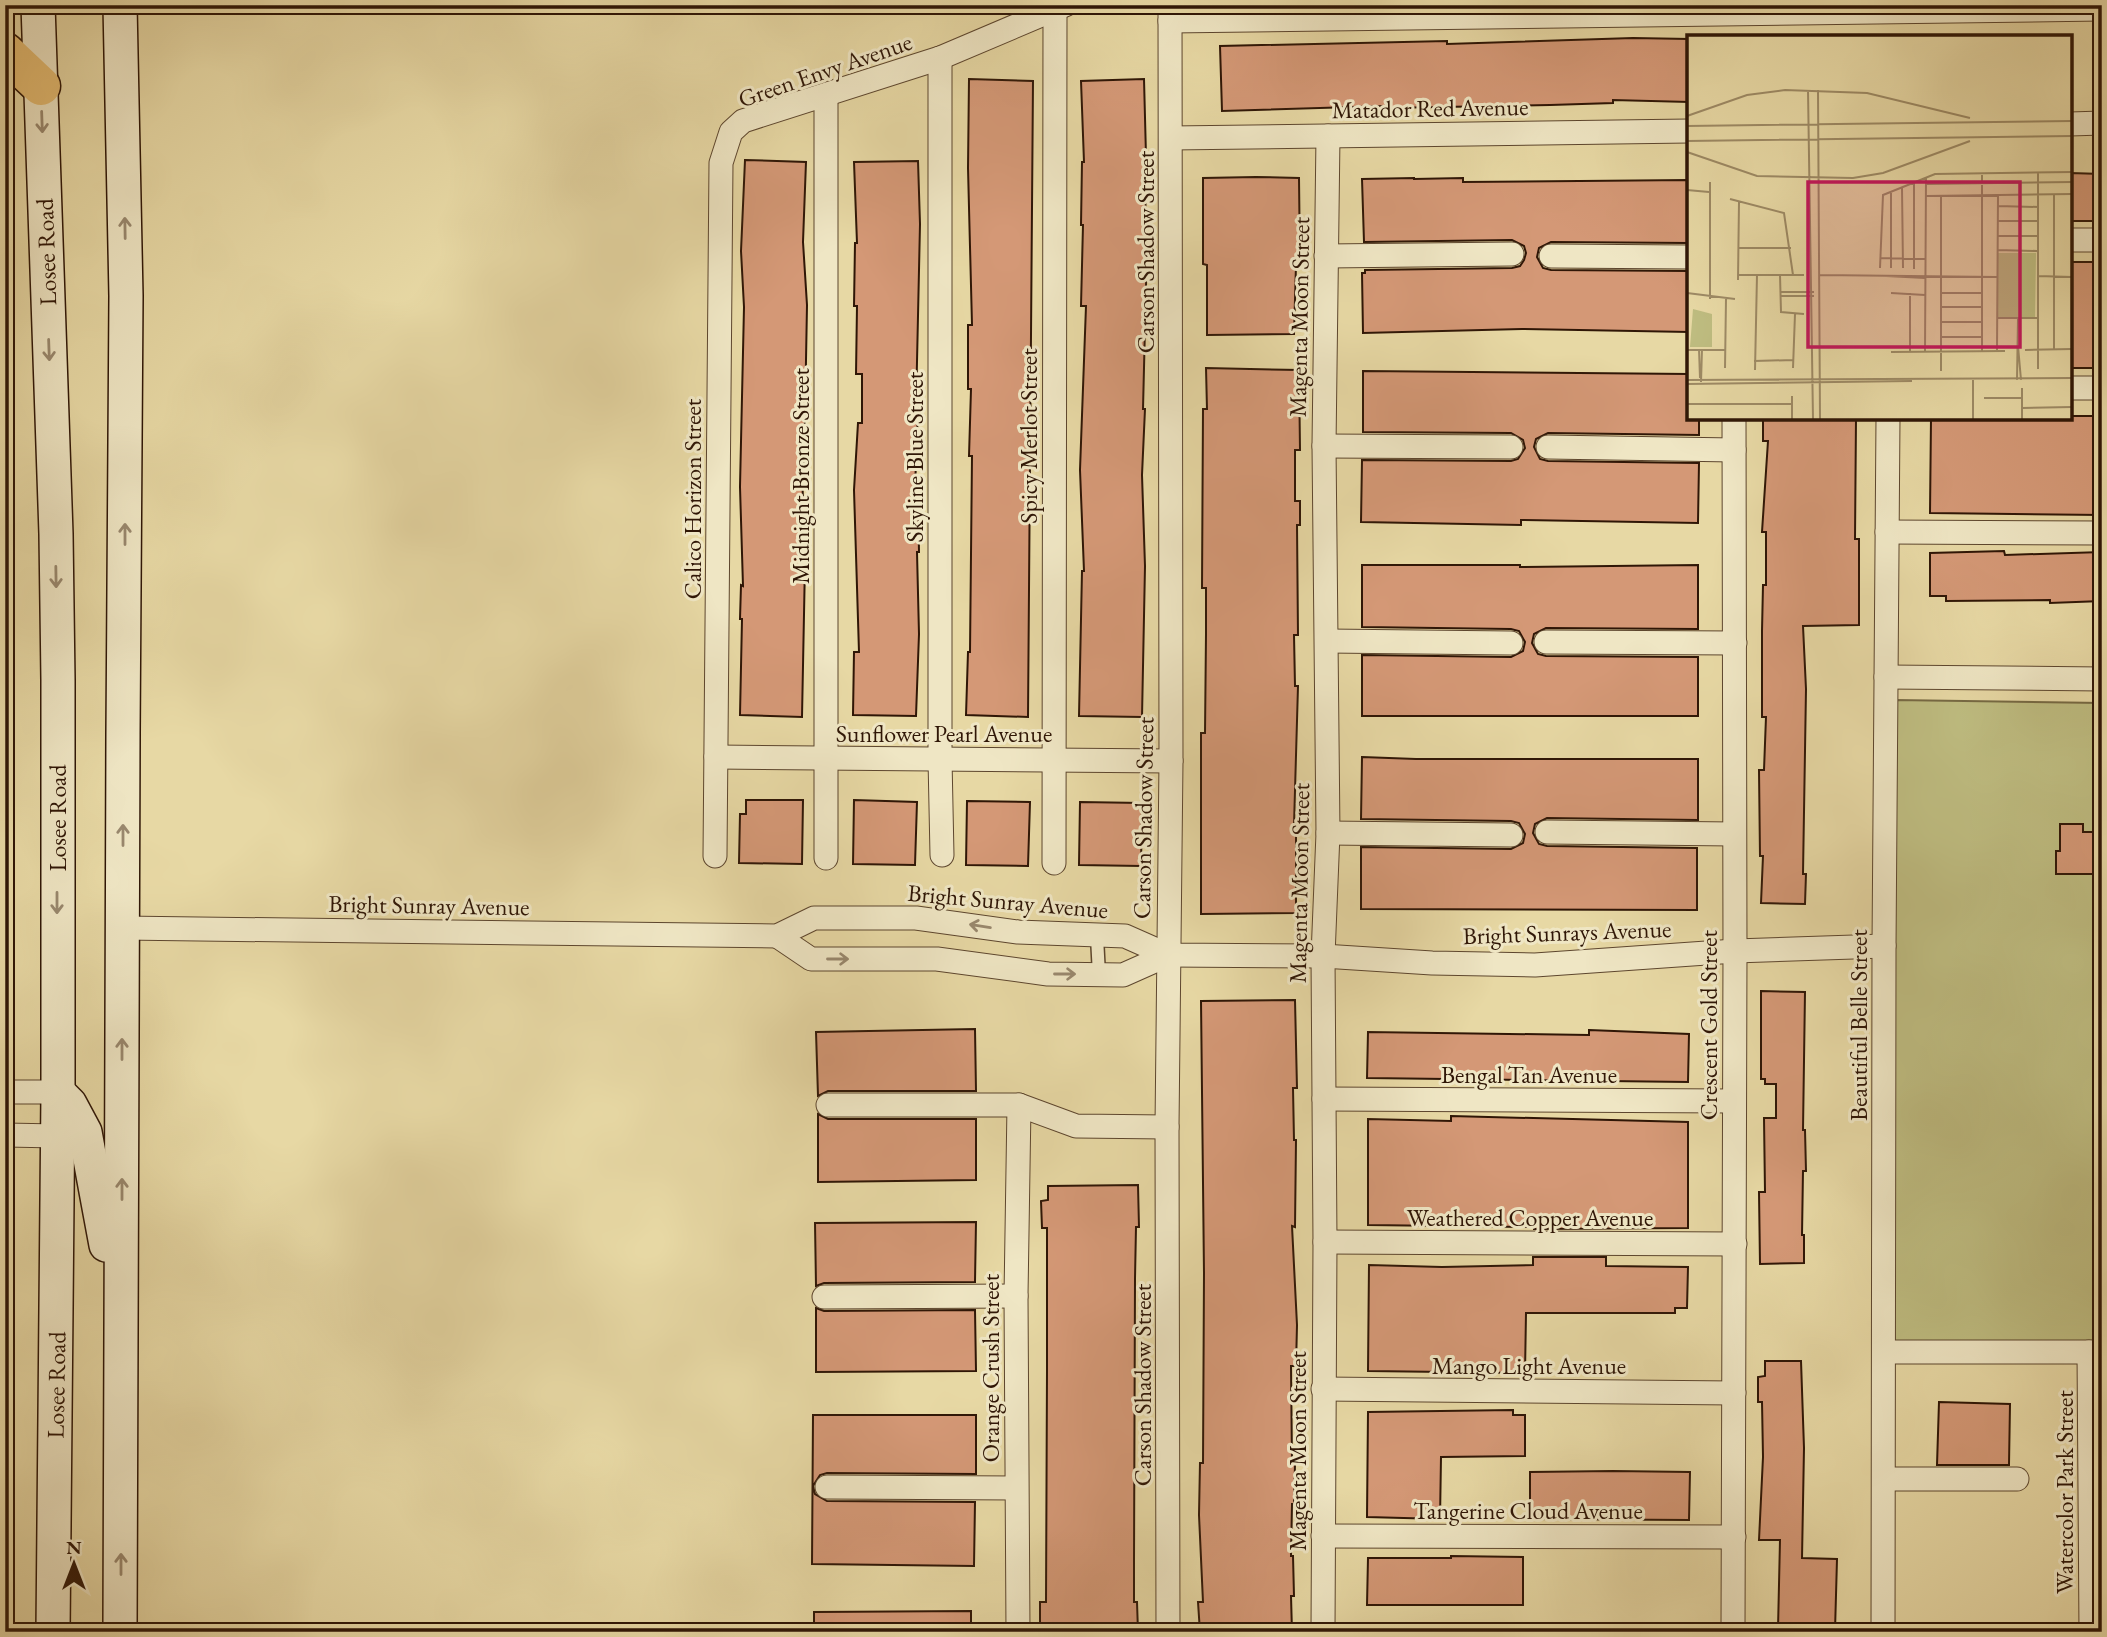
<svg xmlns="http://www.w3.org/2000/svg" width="2107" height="1637" font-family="'EB Garamond',serif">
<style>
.green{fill:#bebc80;stroke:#766943;stroke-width:2}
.building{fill:#d49876;stroke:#2f1606;stroke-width:2}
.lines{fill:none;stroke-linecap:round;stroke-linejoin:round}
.lane-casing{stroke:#5d462e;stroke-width:15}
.street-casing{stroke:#5d462e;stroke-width:25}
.secondary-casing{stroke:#2f1606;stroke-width:36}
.highway-casing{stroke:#2f1606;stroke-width:41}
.lane{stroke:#efe6c4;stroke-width:12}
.street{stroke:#efe6c4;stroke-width:23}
.secondary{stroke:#efe6c4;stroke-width:33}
.highway{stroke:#e4bc72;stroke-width:38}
.oneway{stroke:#99886e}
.labels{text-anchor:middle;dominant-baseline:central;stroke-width:6;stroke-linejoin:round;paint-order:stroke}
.street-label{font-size:24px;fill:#2f1606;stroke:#efe6c4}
.inset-road{fill:none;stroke:#9d8a65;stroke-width:2}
.view{fill:#c2185b;fill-opacity:0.15;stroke:#c2185b;stroke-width:3.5}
.inset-edge{fill:none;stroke:#2f1606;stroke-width:3.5}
</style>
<rect width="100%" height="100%" fill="#e7d8a4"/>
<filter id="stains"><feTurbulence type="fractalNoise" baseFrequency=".00286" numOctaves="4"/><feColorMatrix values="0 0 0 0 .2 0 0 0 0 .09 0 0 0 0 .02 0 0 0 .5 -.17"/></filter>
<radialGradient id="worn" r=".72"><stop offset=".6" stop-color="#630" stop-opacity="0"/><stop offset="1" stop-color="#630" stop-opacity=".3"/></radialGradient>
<path class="green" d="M1895 700 2102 703V1342L1892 1341Z"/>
<g class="building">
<path d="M1633 38 1689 39V102L1613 100V103L1550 105 1385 108V106L1222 111 1220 46 1447 41V44Z"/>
<path d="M969 79 1033 81 1028 717 966 715 968 652H970L972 456H969L971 389H968V325H972L968 168Z"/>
<path d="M1144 79 1146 156 1145 245H1147L1143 409H1145L1142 475 1145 566 1142 717 1079 716 1082 571H1084L1080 470 1086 306H1081L1083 225H1081L1082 162H1084L1081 81Z"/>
<path d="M745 160 806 162 803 242 807 305 804 470H802L805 563 802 717 740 715 742 619H740L741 585 743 586 740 487 744 307 741 251Z"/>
<path d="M918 161 920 224 916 408H918L915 489H918L919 552H917L919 634 916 716 853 715 854 652H859L854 490 858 423H862V374H856L857 306H854L855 243H857L854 162Z"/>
<path d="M2070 173 2102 174V221H2070Z"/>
<path d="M1256 177 1299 178 1300 265H1296L1294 334 1207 335V265L1203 264V178Z"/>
<path d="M1414 178V179L1463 178V182L1689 180V243L1551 242 1539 248 1537 257 1543 268 1551 270 1689 271V332L1522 329 1363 333 1362 273H1365V270L1512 268 1520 266 1524 260 1526 253 1524 246 1512 240 1364 242 1362 179Z"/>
<rect x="2070" y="262" width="32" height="106"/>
<path d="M1206 368 1299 370 1300 450H1295V501H1300V525H1297L1298 635H1294L1295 686H1298L1294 825H1296V913L1201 914V733H1205L1206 634V588H1202L1203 409H1207Z"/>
<path d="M1363 371 1689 374V418H1699V435L1548 433 1536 439 1534 447 1540 459 1548 461 1699 463 1698 523 1521 520V525L1361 522 1362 460 1511 461 1518 459 1525 448 1523 440 1511 433 1363 432Z"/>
<path d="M2070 416H2102V515L1930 513 1931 418H2070Z"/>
<path d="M1763 418H1856L1855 539H1859V625L1803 626 1806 689 1803 874H1806L1805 904 1761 903 1763 856H1760L1759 770H1764L1766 717H1762V631L1763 585H1766V532H1762L1768 441H1763Z"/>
<path d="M2004 551 2005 555 2102 552V601L2050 603V600L1946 601V596H1930V553Z"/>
<path d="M1362 565H1520V567L1698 565V629L1546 628 1534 634 1532 643 1538 654 1546 656 1698 657V716H1362V655L1511 657 1523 651 1525 642 1519 631 1511 629 1362 627Z"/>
<path d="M1362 757 1416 759H1698V820L1547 818 1535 824 1533 833 1539 844 1547 846 1697 848V910L1361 909V847L1511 849 1523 843 1525 834 1519 823 1511 821 1361 819Z"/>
<path d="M746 800H803L802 864 739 863 740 814H746Z"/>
<path d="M854 800 917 802 915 865 853 864Z"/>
<path d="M967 801 1030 802 1028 866 966 865Z"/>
<path d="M1080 802 1142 803 1141 866 1079 865Z"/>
<path d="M2060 824H2083V832H2102V874H2056V851H2060Z"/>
<path d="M1761 991 1805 992 1803 1130H1805L1806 1171H1803L1802 1235H1804V1263L1760 1264 1759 1192H1765L1764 1118H1776V1084H1765V1079H1761Z"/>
<path d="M1295 1000 1297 1088H1293L1294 1140H1296L1295 1227 1292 1226 1297 1325 1296 1366H1291L1292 1464H1295L1294 1504H1292L1291 1556H1293L1294 1596H1291L1292 1632H1200L1198 1602H1203L1199 1515 1200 1463H1203L1204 1273 1201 1001Z"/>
<path d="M975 1029 976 1091H828L818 1096 816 1032Z"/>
<path d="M1589 1030 1689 1034 1688 1082 1367 1078 1368 1032 1589 1035Z"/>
<path d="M818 1114 828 1119H976V1180L818 1182Z"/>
<path d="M1451 1116 1688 1122V1228L1534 1229V1227L1368 1225V1119L1451 1121Z"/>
<path d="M1138 1185 1139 1227H1136L1135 1279 1134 1562V1602H1137L1138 1632H1047V1628H1040V1602H1046L1047 1371V1228H1042L1041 1201 1048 1200V1186Z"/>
<path d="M976 1222 975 1282 824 1283 816 1286 815 1223Z"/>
<path d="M1533 1257H1606V1266L1688 1267 1687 1308H1675V1313H1526L1525 1373 1368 1371 1369 1265 1442 1267 1533 1265Z"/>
<path d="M816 1308 824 1311 975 1310 976 1371 816 1372Z"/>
<path d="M1765 1361H1801L1804 1448 1802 1558 1837 1559 1835 1631 1778 1629 1780 1540H1759L1763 1457 1762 1402H1758V1377L1765 1376Z"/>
<path d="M1939 1402 2010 1404 2009 1465H1937Z"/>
<path d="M1513 1410V1415H1525V1456L1441 1457 1440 1519 1367 1517 1368 1412Z"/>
<path d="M813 1415H976V1474L827 1473 820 1475 813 1486 815 1494 827 1501 975 1502 974 1566 812 1564Z"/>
<path d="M1613 1471 1690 1472 1689 1520 1530 1519V1472Z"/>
<path d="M1451 1556 1523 1557V1605H1367L1368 1558H1451Z"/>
<path d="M971 1611V1632H814V1612Z"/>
</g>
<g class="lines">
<defs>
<path id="lane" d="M1097 937 1099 975"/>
<g id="street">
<path d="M1170 21 2102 9"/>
<path d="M940 58V759L942 855"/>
<path d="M826 95V858"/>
<path d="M2070 124 2102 123"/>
<path d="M1171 138 1689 131"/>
<path d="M2070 240H2102"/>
<path d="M1326 256 1512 254"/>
<path d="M1551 256 1689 257"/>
<path d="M2070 388H2102"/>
<path d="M1324 446 1511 447"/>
<path d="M1548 447 1734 450"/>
<path d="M1887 532 2102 533"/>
<path d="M1327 641 1511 643"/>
<path d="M1546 642 1735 643"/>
<path d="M1886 677 2102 679"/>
<path d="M716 757 1171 761"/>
<path d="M1547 832 1734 834"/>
<path d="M1328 833 1511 835"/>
<path d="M715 856 721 163 731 132 743 121 940 58 1065 5"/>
<path d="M1054 863 1055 10"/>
<path d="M122 928 777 936 814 918H916L1018 932 1125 936 1168 955 1323 956 1432 963 1535 965 1735 951 1884 946"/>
<path d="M777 936 811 959H937L1048 974 1123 975 1168 955"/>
<path d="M5 1092H58"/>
<path d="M1324 1099 1733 1101"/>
<path d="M828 1105H1019L1076 1126 1167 1127"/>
<path d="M5 1135 58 1136"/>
<path d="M1325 1242 1735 1244"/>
<path d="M824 1297 1016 1296"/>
<path d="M1884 1352H2102"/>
<path d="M2089 1352 2091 1632"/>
<path d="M1323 1389 1734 1393"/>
<path d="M1885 1479H2017"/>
<path d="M827 1487 1016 1488"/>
<path d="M1323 1536 1734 1537"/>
<path d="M1018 1632 1016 1296 1019 1105"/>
<path d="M1168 1632 1167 1127 1171 761 1170 5"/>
<path d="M1323 1632 1325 1242 1323 956 1328 833 1324 446 1328 136"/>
<path d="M1733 1632 1735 951 1734 418"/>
<path d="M1883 1632 1884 946 1888 418"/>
</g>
<g id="secondary">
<path d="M38 5 56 534 58 680V1092L53 1632"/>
<path d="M120 5 126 296 123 734 120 1632"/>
<path d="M58 1092 70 1104 85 1132 106 1245"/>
</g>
<path id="highway" d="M5 52 41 86"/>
</defs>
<use href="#lane" class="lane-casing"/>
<use href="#street" class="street-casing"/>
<use href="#secondary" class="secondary-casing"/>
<use href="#highway" class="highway-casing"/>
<use href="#lane" class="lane"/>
<use href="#street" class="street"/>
<use href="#secondary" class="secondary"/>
<use href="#highway" class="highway"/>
</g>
<defs><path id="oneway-shaft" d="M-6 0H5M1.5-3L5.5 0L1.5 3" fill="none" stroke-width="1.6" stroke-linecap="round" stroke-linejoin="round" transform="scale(1.75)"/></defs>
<g class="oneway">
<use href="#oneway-shaft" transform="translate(42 122) rotate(88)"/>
<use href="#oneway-shaft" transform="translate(125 228) rotate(-91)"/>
<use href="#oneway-shaft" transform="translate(49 350) rotate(88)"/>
<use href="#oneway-shaft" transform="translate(125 534) rotate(-90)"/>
<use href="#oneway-shaft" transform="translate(56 577) rotate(89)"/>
<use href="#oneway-shaft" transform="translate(123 835) rotate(-90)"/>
<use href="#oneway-shaft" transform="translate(57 903) rotate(90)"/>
<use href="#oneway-shaft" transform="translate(980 926) rotate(-171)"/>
<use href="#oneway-shaft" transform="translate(838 959)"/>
<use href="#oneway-shaft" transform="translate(1065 974)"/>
<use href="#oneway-shaft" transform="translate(122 1049) rotate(-90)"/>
<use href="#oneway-shaft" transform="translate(122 1189) rotate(-90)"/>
<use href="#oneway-shaft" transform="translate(121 1564) rotate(-90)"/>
</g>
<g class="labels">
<g class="street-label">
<text transform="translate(825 70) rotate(-19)">Green Envy Avenue</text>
<text transform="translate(1430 108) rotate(-1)">Matador Red Avenue</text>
<text transform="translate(46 252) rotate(-92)">Losee Road</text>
<text transform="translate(1145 252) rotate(-90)">Carson Shadow Street</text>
<text transform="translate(1299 317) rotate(-89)">Magenta Moon Street</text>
<text transform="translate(1028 436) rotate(-90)">Spicy Merlot Street</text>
<text transform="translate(914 457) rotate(-90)">Skyline Blue Street</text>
<text transform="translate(800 476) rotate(-90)">Midnight Bronze Street</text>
<text transform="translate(692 499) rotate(-90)">Calico Horizon Street</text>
<text x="944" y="733">Sunflower Pearl Avenue</text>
<text transform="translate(57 818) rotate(-90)">Losee Road</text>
<text transform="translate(1143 818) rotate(-89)">Carson Shadow Street</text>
<text transform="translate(1299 883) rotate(-89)">Magenta Moon Street</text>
<text transform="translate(1008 901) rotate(5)">Bright Sunray Avenue</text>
<text transform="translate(429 905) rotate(1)">Bright Sunray Avenue</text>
<text transform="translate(1567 932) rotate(-2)">Bright Sunrays Avenue</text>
<text transform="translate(1708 1025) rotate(-90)">Crescent Gold Street</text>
<text transform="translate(1858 1025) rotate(-90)">Beautiful Belle Street</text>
<text x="1529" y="1074">Bengal Tan Avenue</text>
<text x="1530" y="1217">Weathered Copper Avenue</text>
<text x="1529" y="1365">Mango Light Avenue</text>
<text transform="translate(990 1368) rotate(-90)">Orange Crush Street</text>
<text transform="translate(56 1385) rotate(-89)">Losee Road</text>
<text transform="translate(1142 1385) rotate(-90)">Carson Shadow Street</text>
<text transform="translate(1297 1451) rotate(-90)">Magenta Moon Street</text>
<text transform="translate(2064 1492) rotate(-90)">Watercolor Park Street</text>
<text x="1528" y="1510">Tangerine Cloud Avenue</text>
</g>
</g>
<g transform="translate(1687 35)">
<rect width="385" height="385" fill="#e7d8a4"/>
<path d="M311 218H349L348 282H311ZM6 274 25 279V312H3Z" fill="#bebc80"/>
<path class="inset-road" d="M121 55 126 384M131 55 133 384M0 81 60 60 98 55 180 58 283 83M0 91 385 86M0 106 385 101M0 117 70 141 166 143 196 138 283 106M239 149 385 147M215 153 216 233M0 155 22 157M204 157V233M239 161 385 159M43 164 97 178 106 240M311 171 352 172M311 186H351M310 201H350M51 213H104M310 215 350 216M193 223 239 224M193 233 196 160 248 139 385 137M227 234V148M52 240H117M93 240 94 277 117 279M133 240 310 242M199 241 238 243M351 241 385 242M51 245 52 167M94 257H127M0 258 48 264M204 258 238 260M254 258H295M93 261H127M23 264V147M254 272H295M310 283H351M254 287H295M254 302H295M331 311 334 345M12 314 13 343M367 314V159M0 315H38M310 315 311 160M338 315 385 314M295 316V138M204 317 318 316M223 317V258M238 317 239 143M67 326 106 325M38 333 39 264M106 333 108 279M351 334V137M68 335 70 240M254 336V161M0 345 385 343M286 345V384M330 345 331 283M14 347 15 314M0 349 225 346M335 353V384M297 363H335M0 369H105M335 373 385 372M105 384V361"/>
<path class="view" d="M121 147H333V312H121Z"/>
<rect width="385" height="385" class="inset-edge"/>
</g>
<rect width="2107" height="1637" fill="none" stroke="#e7d8a4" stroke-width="28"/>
<rect x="7" y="7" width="2093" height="1623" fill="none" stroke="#2f1606" stroke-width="3.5"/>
<rect x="14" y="14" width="2079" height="1609" fill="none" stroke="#2f1606" stroke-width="2"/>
<g transform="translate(74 1564)" stroke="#efe6c4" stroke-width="5" paint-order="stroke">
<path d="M0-5L12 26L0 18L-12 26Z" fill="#2f1606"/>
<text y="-10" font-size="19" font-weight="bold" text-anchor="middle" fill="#2f1606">N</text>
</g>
<rect width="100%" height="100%" filter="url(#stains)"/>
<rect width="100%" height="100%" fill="url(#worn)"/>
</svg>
